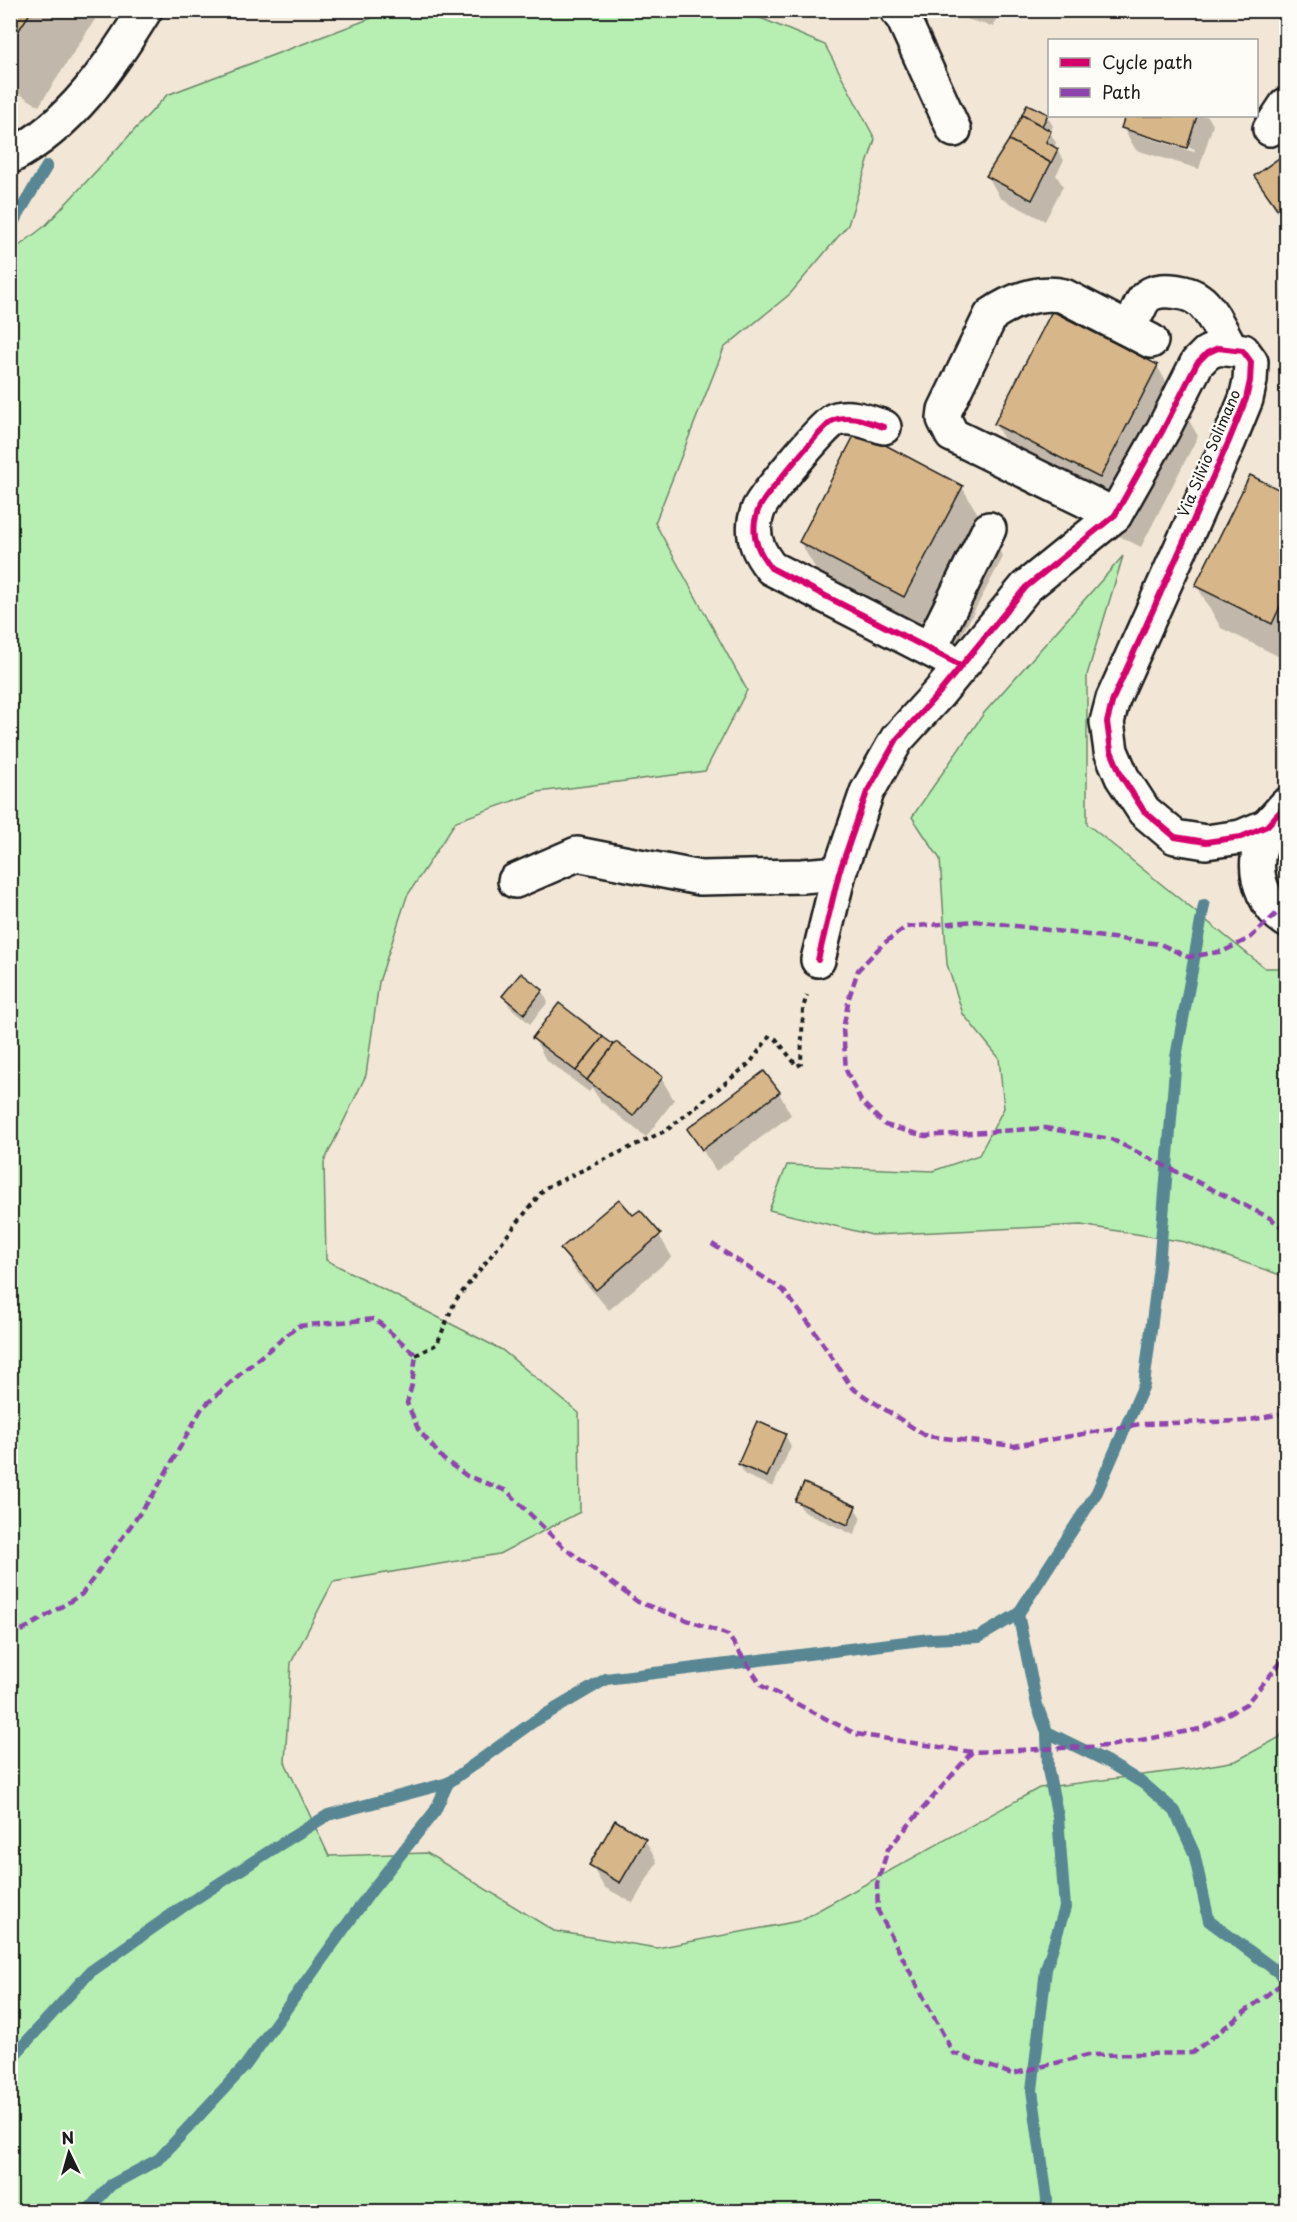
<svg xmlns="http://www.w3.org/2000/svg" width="1297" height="2222" font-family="'Playpen Sans',sans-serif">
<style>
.green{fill:#b7efb2;stroke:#6a8667;stroke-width:1.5}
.shadow{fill:#0003;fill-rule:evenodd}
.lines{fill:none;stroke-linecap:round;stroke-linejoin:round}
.stream{stroke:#588692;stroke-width:12}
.building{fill:#d7b78a;stroke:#1c1c1c;stroke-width:1.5}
.minor-casing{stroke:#1c1c1c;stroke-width:38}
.path{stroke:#1c1c1c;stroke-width:4;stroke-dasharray:4.5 4.5;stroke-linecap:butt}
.minor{stroke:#fdfcf7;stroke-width:33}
.quiet{stroke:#8e44ad;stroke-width:4.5;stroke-dasharray:9 4.5;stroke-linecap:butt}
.cycleway-casing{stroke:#fdfcf7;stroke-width:10}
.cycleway{stroke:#d6006c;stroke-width:6}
.labels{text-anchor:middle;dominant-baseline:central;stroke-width:5;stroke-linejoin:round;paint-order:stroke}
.street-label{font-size:15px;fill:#1c1c1c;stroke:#fdfcf7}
</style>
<rect width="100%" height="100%" fill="#f2e7d6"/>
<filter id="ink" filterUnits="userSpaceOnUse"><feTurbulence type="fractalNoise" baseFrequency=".0167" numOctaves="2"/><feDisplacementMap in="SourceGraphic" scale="12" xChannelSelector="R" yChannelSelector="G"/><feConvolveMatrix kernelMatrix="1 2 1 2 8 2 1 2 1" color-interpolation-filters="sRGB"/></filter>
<g filter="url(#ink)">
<g class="green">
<path d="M393 10 744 11 825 45 875 139 848 225 790 294 724 348 655 523 747 690 705 771 538 792 456 821 407 896 379 982 366 1075 324 1162 326 1260 502 1350 579 1413 580 1512 499 1554 333 1582 291 1663 285 1762 329 1856 427 1853 554 1931 657 1948 799 1921 1039 1788 1190 1769 1236 1761 1280 1737 1286 1726V2211H11V252L45 226 167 95Z"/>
<path d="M1123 556 1087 675V824L1265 968H1286V1277L1185 1242 1081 1225 872 1235 769 1210 787 1165 933 1171 979 1155 1004 1108 999 1058 963 1014 947 964 940 859 912 817 984 713Z"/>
</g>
<g class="shadow">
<path d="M10 10H101L39 106 10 88Z"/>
<path d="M934 10H998L994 27Z"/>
<path d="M1028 106 1047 116 1053 126 1050 132 1056 143 1054 148 1057 150 1064 160 1056 175 1063 186 1045 221 1000 198 988 176 1011 140Z"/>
<path d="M1127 116H1208L1213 125 1199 169 1136 150 1123 128ZM1139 132 1195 149 1194 152 1139 135Z"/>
<path d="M1286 154V227L1256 176Z"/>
<path d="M1157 366 1198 436 1141 547 1036 494 995 424Z"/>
<path d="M1251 477 1286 495V660L1221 628 1197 586Z"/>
<path d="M962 487 1003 557 945 666 841 612 800 542Z"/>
<path d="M542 991 548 1002 530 1024 510 1007 504 996Z"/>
<path d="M534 1038 614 1047 661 1078 674 1100 646 1137 601 1102 592 1088 589 1092 546 1060Z"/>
<path d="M764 1073 779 1093 791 1115 716 1171 689 1129Z"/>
<path d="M633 1217 659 1235 672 1257 609 1310 575 1271 562 1249Z"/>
<path d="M785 1435 791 1446 773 1487 745 1475 739 1464Z"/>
<path d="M797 1501 855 1508 861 1518 854 1535 803 1511Z"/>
<path d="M645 1840 657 1862 633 1903 604 1887 591 1865Z"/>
</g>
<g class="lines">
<g class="stream">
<path d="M10 228 47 166"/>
<path d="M1018 1614 1037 1705 1047 1732 1048 1770 1058 1817 1065 1908 1046 1969 1032 2090 1047 2199 1046 2212"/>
<path d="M1047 1732 1108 1762 1144 1784 1175 1811 1194 1853 1209 1921 1286 1978"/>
<path d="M10 2060 90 1972 181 1908 276 1847 328 1815 448 1783 533 1722 606 1679 930 1639 979 1637 1018 1614 1097 1492 1144 1385 1159 1266 1176 1057 1204 905"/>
<path d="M86 2212 111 2185 159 2159 245 2066 369 1894 435 1811 448 1783"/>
</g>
</g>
<g class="building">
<path d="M10 10H32L10 44Z"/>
<path d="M1027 104 1048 114 1042 126 1022 115Z"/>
<path d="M1022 115 1051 131 1046 142 1058 149 1051 163 1009 140Z"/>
<path d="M1125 116H1197L1187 148 1121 128Z"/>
<path d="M1009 140 1051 163 1032 200 986 176Z"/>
<path d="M1286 153V221L1254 176Z"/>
<path d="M1052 311 1158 365 1100 478 994 424Z"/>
<path d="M857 430 963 486 904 597 799 542Z"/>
<path d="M1250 475 1286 493V594L1272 624 1195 586Z"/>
<path d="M521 973 543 990 524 1014 502 996Z"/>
<path d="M559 1003 603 1037 576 1071 532 1038Z"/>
<path d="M603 1037 614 1045 587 1080 576 1071Z"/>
<path d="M616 1042 663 1077 633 1116 587 1080Z"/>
<path d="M764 1071 780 1092 702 1150 687 1129Z"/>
<path d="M619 1199 633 1215 640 1210 661 1234 596 1290 560 1249Z"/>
<path d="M757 1421 786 1434 767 1477 738 1464Z"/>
<path d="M804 1483 856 1506 848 1525 795 1501Z"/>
<path d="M615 1820 646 1839 620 1883 589 1865Z"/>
</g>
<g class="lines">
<defs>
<g id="minor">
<path d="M897 10 903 18 954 130"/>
<path d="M1270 129 1286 105"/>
<path d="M10 157C71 125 110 67 145 10"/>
<path d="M1138 311C1141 304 1144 296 1153 293 1165 288 1189 292 1199 300 1211 308 1223 336 1231 348"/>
<path d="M884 427C868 422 850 414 834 420 825 423 764 497 759 508 757 512 756 517 755 521 752 540 760 554 771 568L960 665"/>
<path d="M1115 515 952 435 944 419 945 410 991 315C1011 301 1039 290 1064 296L1151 341"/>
<path d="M930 649 989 529"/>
<path d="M1267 826C1264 836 1259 848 1258 858 1255 881 1267 908 1286 920"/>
<path d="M515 881 577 854 700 878 802 876 839 873"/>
<path d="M818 960 839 873 867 792 897 739 939 693 1026 587 1115 515 1163 430 1197 363 1207 353 1218 348 1243 351 1251 362 1250 381 1246 399 1228 443 1113 699 1107 722 1111 751 1122 777 1144 811 1175 837 1206 842 1241 837 1267 826 1286 805"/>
</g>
</defs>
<use href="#minor" class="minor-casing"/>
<path class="path" d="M416 1355 437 1344 455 1301 545 1188 667 1130 750 1063 769 1037 776 1039 797 1066 801 1064 803 1008 807 995"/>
<use href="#minor" class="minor"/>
<g class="quiet">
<path d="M1276 914 1250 938 1224 951 1188 957 1160 944 976 921 906 927 883 944 858 970 849 998 843 1029 846 1070 861 1101 885 1125 925 1136 1045 1128 1111 1139 1270 1218 1286 1230"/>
<path d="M712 1244 783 1290 811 1326 852 1388 926 1436 1014 1446 1140 1424 1245 1421 1286 1413"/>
<path d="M10 1271 13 1267"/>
<path d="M10 1638 82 1594 155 1492 202 1408 247 1368 298 1326 375 1319 416 1355 412 1385 407 1403 418 1429 443 1459 467 1476 507 1491 562 1546 638 1602 728 1635 762 1686 856 1734 972 1752 1109 1746 1200 1729 1246 1704 1282 1661 1286 1648"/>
<path d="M972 1752 888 1849 877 1884 878 1911 953 2053 1012 2074 1088 2055 1192 2053 1281 1984 1286 1982"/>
</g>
<defs>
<g id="cycleway">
<path d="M884 427C868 422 850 414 834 420 825 423 764 497 759 508 757 512 756 517 755 521 752 540 760 554 771 568L960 665"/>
<path d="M818 960 839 873 867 792 897 739 939 693 1026 587 1115 515 1163 430 1197 363 1207 353 1218 348 1243 351 1251 362 1250 381 1246 399 1228 443 1113 699 1107 722 1111 751 1122 777 1144 811 1175 837 1206 842 1241 837 1267 826 1286 805"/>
</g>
</defs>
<use href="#cycleway" class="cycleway-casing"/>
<use href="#cycleway" class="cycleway"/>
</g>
</g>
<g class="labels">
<g class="street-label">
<text transform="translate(1208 453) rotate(-67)">Via Silvio Solimano</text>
</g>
</g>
<rect width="1297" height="2222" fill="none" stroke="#fdfcf7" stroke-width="36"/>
<rect x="18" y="18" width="1261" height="2186" fill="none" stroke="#1c1c1c" stroke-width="2" filter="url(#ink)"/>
<rect x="1048" y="39" width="210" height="78" fill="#fdfcf7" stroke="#a3a29f" stroke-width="1.5"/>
<rect x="1060" y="58" width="30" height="9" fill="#d6006c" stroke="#a3a29f" stroke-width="1.5"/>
<text x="1102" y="69" font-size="18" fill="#1c1c1c">Cycle path</text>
<rect x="1060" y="88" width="30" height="9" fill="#8e44ad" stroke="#a3a29f" stroke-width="1.5"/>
<text x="1102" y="99" font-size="18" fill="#1c1c1c">Path</text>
<g transform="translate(69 2153) rotate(355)" stroke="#fdfcf7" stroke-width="4.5" paint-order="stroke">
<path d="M0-4.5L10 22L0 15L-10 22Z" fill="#1c1c1c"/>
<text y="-9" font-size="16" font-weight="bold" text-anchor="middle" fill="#1c1c1c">N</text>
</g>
</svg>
